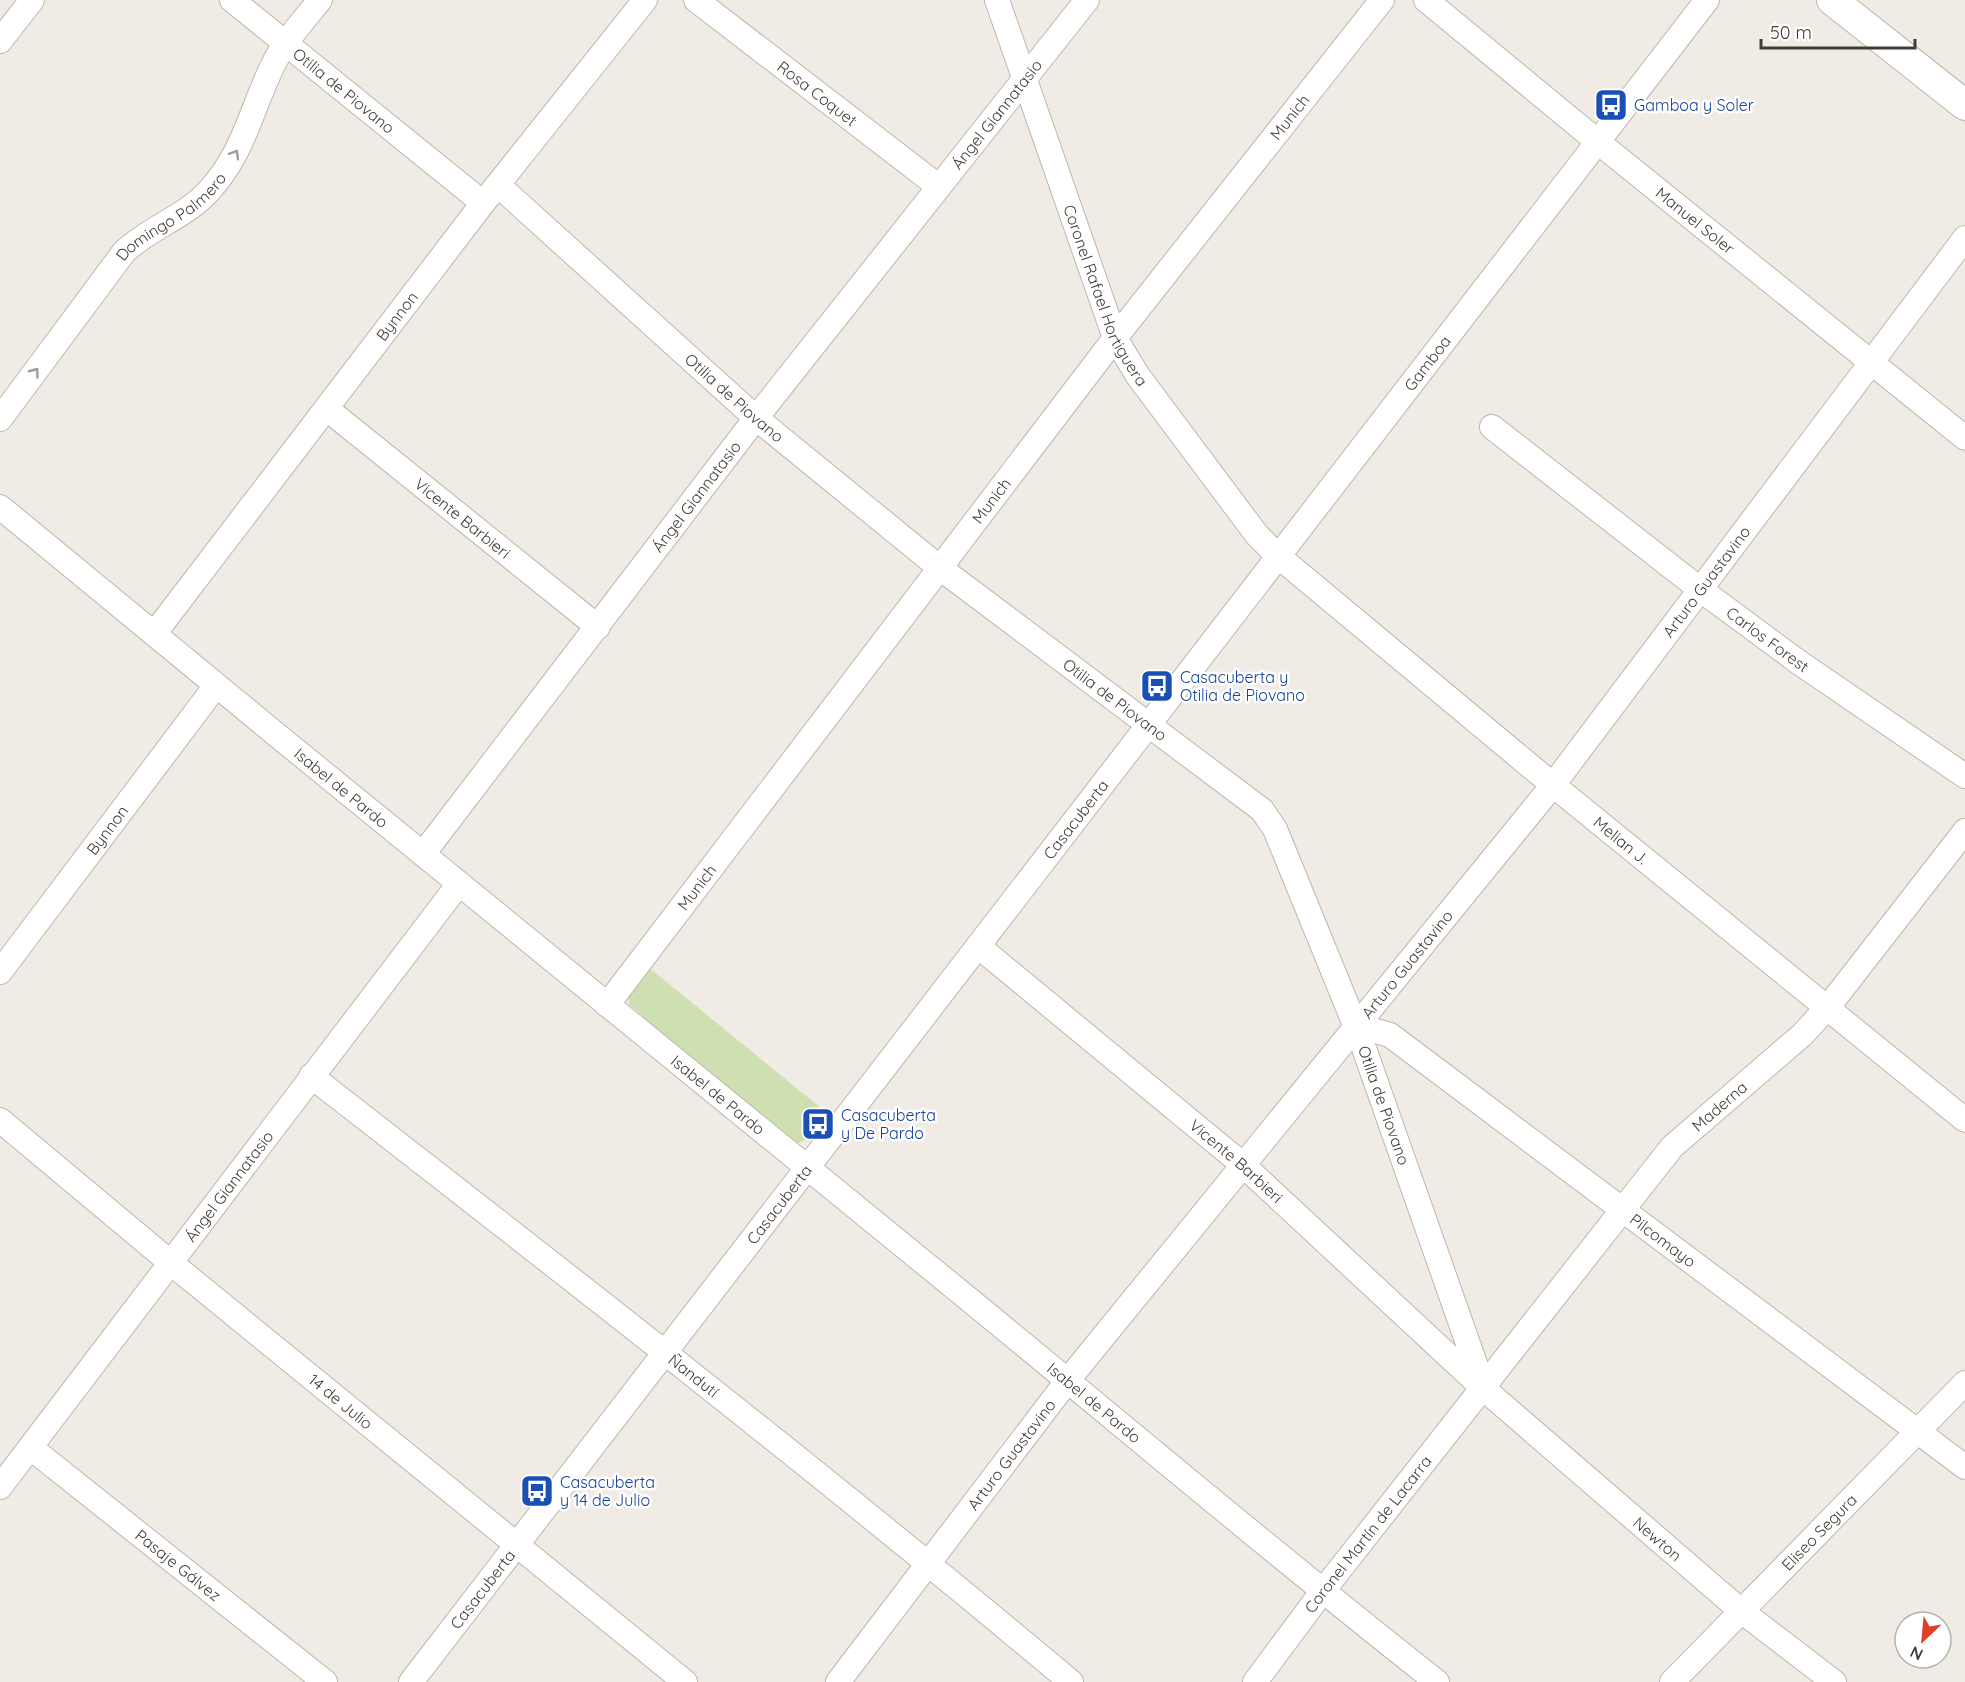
<svg xmlns="http://www.w3.org/2000/svg" width="1965" height="1682" font-family="Quicksand,sans-serif">
<style>
.green{fill:#cee0b2}
.lines{fill:none;stroke-linecap:round;stroke-linejoin:round}
.minor-casing{stroke:#bdb6ac;stroke-width:26}
.tertiary-casing{stroke:#bdb6ac;stroke-width:32}
.minor{stroke:#fff;stroke-width:24}
.tertiary{stroke:#fff;stroke-width:30}
.oneway{stroke:#a09e9a}
.labels{text-anchor:middle;dominant-baseline:central;stroke-width:5;stroke-linejoin:round;paint-order:stroke}
.street-label{font-size:16px;fill:#423c35;stroke:#fff}
.transit-label{font-size:16px;fill:#164399;stroke:#fff;text-anchor:start}
</style>
<rect width="100%" height="100%" fill="#f0ece5"/>
<path class="green" d="M647 966 827 1113 805 1140 792 1146 784 1141 629 1004 628 993Z"/>
<g class="lines">
<defs>
<g id="minor">
<path id="s1" d="M232 0 483 203"/>
<path id="s2" d="M696 0 938 186"/>
<path id="s3" d="M997 0 1115 338 1138 376 1257 535 1278 556 1553 785 1965 1120"/>
<path id="s4" d="M1426 0 1598 142 1965 438"/>
<path d="M0 41 32 0"/>
<path id="s5" d="M498 185 756 418 940 568 1262 810 1275 829 1360 1037 1484 1389"/>
<path id="s6" d="M327 409 598 627"/>
<path id="s7" d="M0 419 124 252C149 228 183 218 207 193 243 155 250 113 272 67 283 43 303 21 320 0"/>
<path id="s8" d="M1492 427 1701 590 1797 661 1965 776"/>
<path id="s9" d="M0 507C304 759 611 1007 917 1257 1091 1398 1261 1544 1437 1682"/>
<path id="s10" d="M154 634 483 203 645 0"/>
<path id="s11" d="M423 854 756 418 1087 0"/>
<path id="s12" d="M978 946 1242 1164 1484 1389 1740 1610 1834 1682"/>
<path id="s13" d="M0 972 215 687"/>
<path id="s14" d="M607 1005 1115 338 1382 0"/>
<path id="s15" d="M1355 1025 1390 1035 1965 1467"/>
<path id="s16" d="M311 1076C567 1275 823 1474 1071 1682"/>
<path id="s17" d="M0 1120 171 1263 685 1682"/>
<path id="s18" d="M31 1448 325 1682"/>
<path id="s19" d="M0 1487 458 885"/>
<path id="s20" d="M411 1682 1707 0"/>
<path id="s21" d="M838 1682 1068 1380 1553 785 1965 238"/>
<path id="s22" d="M1255 1682 1322 1592 1672 1147 1802 1035 1828 1007 1965 831"/>
<path id="s23" d="M1672 1682 1965 1383"/>
</g>
<path id="tertiary" d="M1832 0 1965 105"/>
</defs>
<use href="#minor" class="minor-casing"/>
<use href="#tertiary" class="tertiary-casing"/>
<use href="#minor" class="minor"/>
<use href="#tertiary" class="tertiary"/>
</g>
<defs><path id="oneway-chevron" d="M-2-3.5L2.5 0L-2 3.5" fill="none" stroke-width="1.6" stroke-linecap="round" stroke-linejoin="round" transform="scale(1.5)"/></defs>
<g class="oneway">
<use href="#oneway-chevron" transform="translate(235 154) rotate(-59)"/>
<use href="#oneway-chevron" transform="translate(35 372) rotate(-53)"/>
</g>
<defs>
<symbol id="bus-square" viewBox="-11 -11 22 22"><rect x="-9" y="-9" width="18" height="18" rx="4" fill="#1a4fb4" stroke="#fff"/><path d="M-5-6H5V4H4V6H2V4H-2V6H-4V4H-5ZM-3.5-4V0h7V-4ZM-3.5 1.2v1.5H-2V1.2ZM2 1.2v1.5H3.5V1.2Z" fill="#fff"/></symbol>
</defs>
<g fill-rule="evenodd">
<use href="#bus-square" x="1592" y="86" width="38" height="38"/>
<use href="#bus-square" x="1138" y="667" width="38" height="38"/>
<use href="#bus-square" x="799" y="1105" width="38" height="38"/>
<use href="#bus-square" x="518" y="1472" width="38" height="38"/>
</g>
<g class="labels">
<g class="street-label">
<text stroke="none"><textPath href="#s1" startOffset="144">Otilia de Piovano</textPath></text>
<text stroke="none"><textPath href="#s2" startOffset="153">Rosa Coquet</textPath></text>
<text stroke="none"><textPath href="#s11" startOffset="936">Ángel Giannatasio</textPath></text>
<text stroke="none"><textPath href="#s14" startOffset="1120">Munich</textPath></text>
<text stroke="none"><textPath href="#s7" startOffset="267">Domingo Palmero</textPath></text>
<text stroke="none"><textPath href="#s4" startOffset="348">Manuel Soler</textPath></text>
<text stroke="none"><textPath href="#s3" startOffset="315">Coronel Rafael Hortiguera</textPath></text>
<text stroke="none"><textPath href="#s10" startOffset="400">Bynnon</textPath></text>
<text stroke="none"><textPath href="#s20" startOffset="1665">Gamboa</textPath></text>
<text stroke="none"><textPath href="#s5" startOffset="318">Otilia de Piovano</textPath></text>
<text stroke="none"><textPath href="#s11" startOffset="450">Ángel Giannatasio</textPath></text>
<text stroke="none"><textPath href="#s14" startOffset="634">Munich</textPath></text>
<text stroke="none"><textPath href="#s6" startOffset="174">Vicente Barbieri</textPath></text>
<text stroke="none"><textPath href="#s21" startOffset="1402">Arturo Guastavino</textPath></text>
<text stroke="none"><textPath href="#s8" startOffset="348">Carlos Forest</textPath></text>
<text stroke="none"><textPath href="#s5" startOffset="804">Otilia de Piovano</textPath></text>
<text stroke="none"><textPath href="#s9" startOffset="442">Isabel de Pardo</textPath></text>
<text stroke="none"><textPath href="#s20" startOffset="1089">Casacuberta</textPath></text>
<text stroke="none"><textPath href="#s13" startOffset="178">Bynnon</textPath></text>
<text stroke="none"><textPath href="#s3" startOffset="1076">Melian J.</textPath></text>
<text stroke="none"><textPath href="#s14" startOffset="148">Munich</textPath></text>
<text stroke="none"><textPath href="#s21" startOffset="916">Arturo Guastavino</textPath></text>
<text stroke="none"><textPath href="#s9" startOffset="928">Isabel de Pardo</textPath></text>
<text stroke="none"><textPath href="#s5" startOffset="1308">Otilia de Piovano</textPath></text>
<text stroke="none"><textPath href="#s22" startOffset="741">Maderna</textPath></text>
<text stroke="none"><textPath href="#s12" startOffset="336">Vicente Barbieri</textPath></text>
<text stroke="none"><textPath href="#s19" startOffset="378">Ángel Giannatasio</textPath></text>
<text stroke="none"><textPath href="#s20" startOffset="603">Casacuberta</textPath></text>
<text stroke="none"><textPath href="#s15" startOffset="378">Pilcomayo</textPath></text>
<text stroke="none"><textPath href="#s16" startOffset="486">Ñandutí</textPath></text>
<text stroke="none"><textPath href="#s17" startOffset="442">14 de Julio</textPath></text>
<text stroke="none"><textPath href="#s9" startOffset="1414">Isabel de Pardo</textPath></text>
<text stroke="none"><textPath href="#s21" startOffset="286">Arturo Guastavino</textPath></text>
<text stroke="none"><textPath href="#s23" startOffset="210">Eliseo Segura</textPath></text>
<text stroke="none"><textPath href="#s22" startOffset="186">Coronel Martín de Lacarra</textPath></text>
<text stroke="none"><textPath href="#s12" startOffset="902">Newton</textPath></text>
<text stroke="none"><textPath href="#s18" startOffset="188">Pasaje Gálvez</textPath></text>
<text stroke="none"><textPath href="#s20" startOffset="117">Casacuberta</textPath></text>
</g>
<g class="transit-label">
<text x="1634" y="105">Gamboa y Soler</text>
<text x="1180" y="677">Casacuberta y<tspan x="1180" dy="18">Otilia de Piovano</tspan></text>
<text x="841" y="1115">Casacuberta<tspan x="841" dy="18">y De Pardo</tspan></text>
<text x="560" y="1482">Casacuberta<tspan x="560" dy="18">y 14 de Julio</tspan></text>
</g>
</g>
<g transform="translate(1923 1640) rotate(206)"><circle r="28" fill="#ffffff" stroke="#b3b1ae" stroke-width="1.5"/>
<path d="M0-4.5L10 22L0 15L-10 22Z" fill="#df3e2d"/>
<text y="-9" font-size="16" font-weight="bold" text-anchor="middle" fill="#423c35">N</text>
</g>
<path d="M1761 39v9h154v-9" fill="none" stroke="#423c35" stroke-width="3"/>
<text x="1770" y="39" font-size="18" fill="#423c35" stroke="#ffffff" stroke-width="4.5" paint-order="stroke">50 m</text>
</svg>
